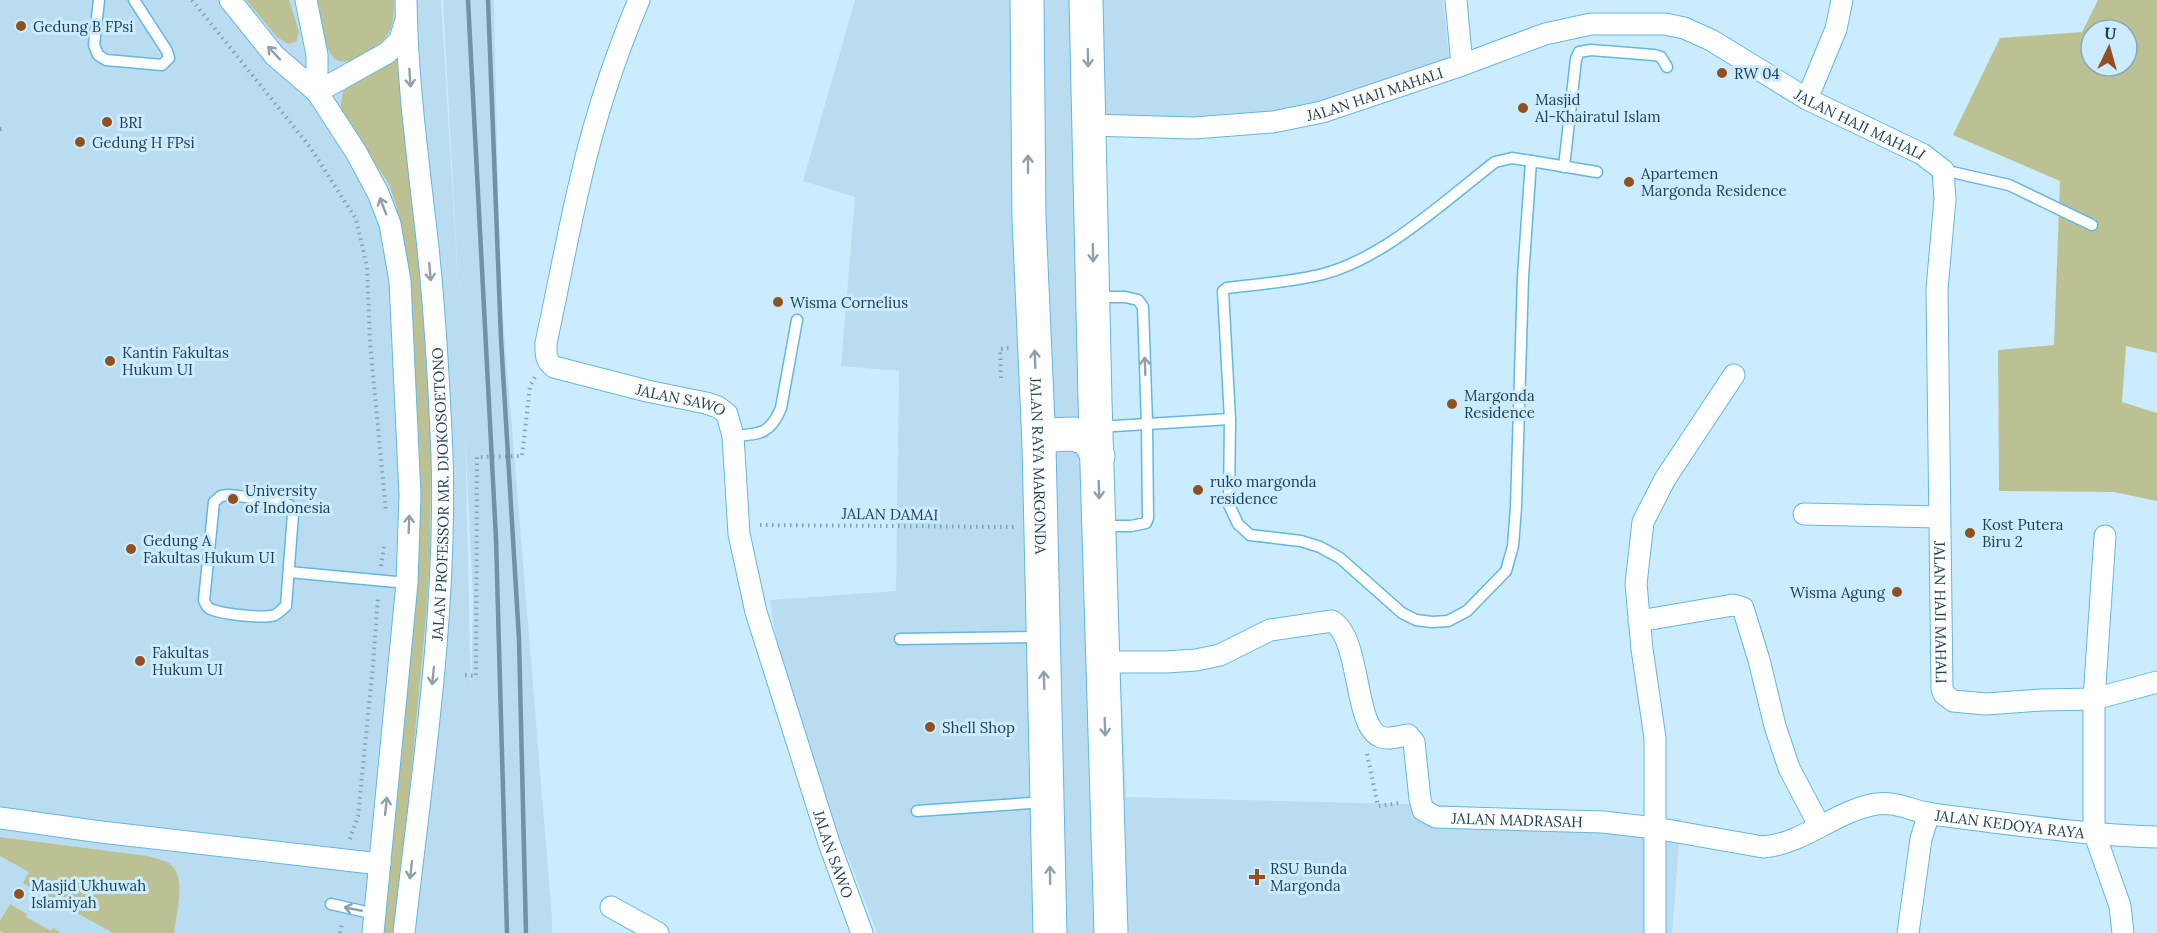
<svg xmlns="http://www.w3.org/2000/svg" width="2157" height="933" font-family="Lora,serif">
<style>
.built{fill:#b9dcf0;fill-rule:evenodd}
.green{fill:#bcc193;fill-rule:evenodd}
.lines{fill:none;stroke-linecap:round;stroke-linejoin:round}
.service-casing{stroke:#61b7e5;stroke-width:13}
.minor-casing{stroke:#61b7e5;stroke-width:23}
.primary-casing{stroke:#61b7e5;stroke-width:35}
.path{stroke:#81a3b6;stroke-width:4;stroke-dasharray:1.5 4.5;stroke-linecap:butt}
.service{stroke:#fff;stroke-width:10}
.minor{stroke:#fff;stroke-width:21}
.primary{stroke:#fff;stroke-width:33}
.rail{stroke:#6f92a4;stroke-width:4.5}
.oneway{stroke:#8ea0aa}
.poi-dot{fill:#93501f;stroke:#cbecfe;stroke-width:2}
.labels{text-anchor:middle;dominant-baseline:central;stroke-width:6;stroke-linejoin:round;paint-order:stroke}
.poi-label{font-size:15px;fill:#1d4154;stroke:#cbecfe;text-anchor:start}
.street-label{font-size:15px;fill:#1d4154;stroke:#cbecfe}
</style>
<rect width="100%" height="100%" fill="#cbecfe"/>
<g class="built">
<path d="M0 0H441L460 315 443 0H494L500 281 552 918V933H0ZM465 433 473 598 471 694Z"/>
<path d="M855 0H1443L1450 67 1308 108 1245 116 1170 118 1099 116 1126 797 1442 805 1681 819 1672 933H877L850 862 788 723 770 600 896 591 899 371 841 366 855 197 803 181Z"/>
</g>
<g class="green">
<path d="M246 0H289L299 32 297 41 288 44 277 37Z"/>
<path d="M316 0H394C394 9 394 20 391 28 386 43 348 72 334 58 324 49 319 14 316 0Z"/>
<path d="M2098 0H2157V353L2126 346 2122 402 2157 413V501L2114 492 1999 491 1998 350 2054 345 2060 181 1953 135 2000 38 2082 32ZM2091 30H2127V66H2091Z"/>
<path d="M396 59 400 76 420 279 430 403 431 456 430 556 426 617 396 933H382L418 554 420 455 409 280 396 205 389 184 340 111 343 91Z"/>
<path d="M0 837 147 856C154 858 164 860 170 864 187 876 176 915 174 933H113L23 883 29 872 0 856Z"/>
<path d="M10 904 27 914 26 917 51 931 53 928 61 933H4L0 931V921Z"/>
</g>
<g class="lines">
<defs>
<g id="service">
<path d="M99 0 94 45 98 55 106 60 162 65 169 58 167 51 134 0"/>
<path d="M1512 158 1531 161 1523 277 1516 507 1513 546 1506 571 1467 611 1448 621 1432 622 1416 620 1402 613 1340 558 1320 547 1301 541 1250 535 1238 524 1229 505 1230 419 1223 291 1227 288C1259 284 1292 282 1323 274 1383 259 1446 200 1495 162Z"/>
<path d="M1531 161 1597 172"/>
<path d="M1564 167 1576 59 1579 52 1591 50 1654 55 1661 57 1667 67"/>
<path d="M1943 170 2009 185 2092 225"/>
<path d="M1097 297H1125L1138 300 1143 307 1147 424 1148 518 1146 523 1131 526H1102"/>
<path d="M1098 427 1230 419"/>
<path d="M733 436C759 434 770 435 781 408L797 320"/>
<path d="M228 495 277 500 289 505 293 514 286 606C282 609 279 613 275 615 263 619 224 614 213 610 207 608 206 605 204 600L214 502 221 496Z"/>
<path d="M289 572 407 583"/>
<path d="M900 639 1039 637"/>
<path d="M917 811 1045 802"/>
<path d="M331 904 375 914"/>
</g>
<g id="minor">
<path d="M230 0 275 56 317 92 356 152 378 193 390 224 400 281 410 495 407 583 373 933"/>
<path d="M306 0 317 55V92"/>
<path id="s1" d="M639 0C615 57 595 117 581 178 568 232 558 288 546 343 546 354 545 360 554 367L647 391 706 403 718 407 727 414 733 436 739 534 756 612 829 843 862 933"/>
<path d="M1456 0 1462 65"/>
<path d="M317 92 387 53 400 40 405 23"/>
<path d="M1807 99 1836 29 1842 0"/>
<path id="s2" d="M1089 125 1194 128 1273 122 1322 112 1462 65 1545 34 1591 24H1665L1684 28 1711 40 1807 99 1922 154 1943 170 1945 199 1937 289 1942 689 1944 694 1953 701 1986 704 2041 700 2094 699 2157 682"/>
<path d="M1804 514 1939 517"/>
<path d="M2105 536 2094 699V832L2120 906 2123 933"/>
<path d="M1639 621 1733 605 1743 608 1759 660 1775 726 1789 768 1819 825"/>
<path id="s3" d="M1103 662H1166L1196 660 1220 655 1270 630 1332 621C1362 639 1353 727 1381 737 1388 740 1400 736 1408 735L1414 742 1420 799 1423 810 1436 817 1603 822 1655 828 1763 847C1804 844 1836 810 1877 804 1895 801 1913 811 1931 814 2006 823 2081 835 2157 837"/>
<path d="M0 818 101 832 380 864"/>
<path d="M611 907 658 933"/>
<path id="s4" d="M404 933C422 774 447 615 442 455 439 383 435 310 427 239 418 159 407 80 406 0"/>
<path d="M1655 933V738L1642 649 1636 584 1643 522 1665 479 1734 375"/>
<path d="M1908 933 1921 839 1929 813"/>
</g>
<g id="primary">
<path id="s5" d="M1027 0 1029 219 1039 445 1050 933"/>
<path d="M1086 0 1095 400 1111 933"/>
<path d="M1039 445 1048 435 1074 434 1088 439 1098 456"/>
</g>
</defs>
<use href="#service" class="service-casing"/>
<use href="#minor" class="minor-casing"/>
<use href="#primary" class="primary-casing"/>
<g class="path">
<path d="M192 0 310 147 356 219 367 267 370 343 386 512"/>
<path d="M0 129H3"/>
<path d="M1001 378 1000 349 1009 348"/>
<path d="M760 525 1014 527"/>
<path d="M381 566 384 547"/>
<path d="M465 675 476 676 477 457 522 456 530 386 535 377"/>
<path d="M1367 754 1378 806 1399 803"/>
<path d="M350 839 358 816 373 665 378 597"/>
<path d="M340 933 342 924"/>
</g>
<use href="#service" class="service"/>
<use href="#minor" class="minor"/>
<use href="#primary" class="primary"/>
<g class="rail">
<path d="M468 0 496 539 507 933"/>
<path d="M488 0 501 339 519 639 526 933"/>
</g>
</g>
<defs><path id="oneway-shaft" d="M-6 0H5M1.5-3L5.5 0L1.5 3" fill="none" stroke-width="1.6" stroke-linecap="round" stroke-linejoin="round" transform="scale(1.5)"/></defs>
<g class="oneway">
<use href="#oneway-shaft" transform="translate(274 53) rotate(-133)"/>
<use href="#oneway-shaft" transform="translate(1088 58) rotate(89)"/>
<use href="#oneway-shaft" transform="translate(410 78) rotate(86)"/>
<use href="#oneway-shaft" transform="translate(1028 164) rotate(-90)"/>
<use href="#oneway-shaft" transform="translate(383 206) rotate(-111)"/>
<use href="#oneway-shaft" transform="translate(1093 253) rotate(89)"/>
<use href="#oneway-shaft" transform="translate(430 272) rotate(85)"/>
<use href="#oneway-shaft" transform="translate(1035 359) rotate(-92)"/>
<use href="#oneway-shaft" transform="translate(1145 366) rotate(-92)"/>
<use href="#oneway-shaft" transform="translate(1099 490) rotate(88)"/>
<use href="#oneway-shaft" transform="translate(409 524) rotate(-88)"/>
<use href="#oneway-shaft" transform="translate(433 676) rotate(96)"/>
<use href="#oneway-shaft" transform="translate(1044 680) rotate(-92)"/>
<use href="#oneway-shaft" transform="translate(1105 727) rotate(88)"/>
<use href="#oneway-shaft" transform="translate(386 806) rotate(-84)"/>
<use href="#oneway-shaft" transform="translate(411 870) rotate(97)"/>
<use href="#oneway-shaft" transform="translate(1050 875) rotate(-91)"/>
<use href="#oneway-shaft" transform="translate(353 909) rotate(-169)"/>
</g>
<g class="poi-dot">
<circle cx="21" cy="26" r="6"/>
<circle cx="1722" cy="73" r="6"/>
<circle cx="1523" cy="108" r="6"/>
<circle cx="107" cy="122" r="6"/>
<circle cx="80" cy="142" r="6"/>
<circle cx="1629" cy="182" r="6"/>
<circle cx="778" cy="302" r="6"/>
<circle cx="110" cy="361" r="6"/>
<circle cx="1452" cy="404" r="6"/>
<circle cx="1198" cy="490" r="6"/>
<circle cx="233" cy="499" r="6"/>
<circle cx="1970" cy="533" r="6"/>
<circle cx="131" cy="549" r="6"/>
<circle cx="1897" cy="592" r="6"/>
<circle cx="140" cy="661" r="6"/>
<circle cx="930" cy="727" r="6"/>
<path d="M1254 868h6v6h6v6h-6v6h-6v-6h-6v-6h6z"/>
<circle cx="19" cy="894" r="6"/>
</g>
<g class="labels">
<g class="poi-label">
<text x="33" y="26">Gedung B FPsi</text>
<text x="1734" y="73">RW 04</text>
<text x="1535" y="99">Masjid<tspan x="1535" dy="17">Al-Khairatul Islam</tspan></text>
<text x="119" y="122">BRI</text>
<text x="92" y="142">Gedung H FPsi</text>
<text x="1641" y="173">Apartemen<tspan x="1641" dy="17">Margonda Residence</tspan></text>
<text x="790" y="302">Wisma Cornelius</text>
<text x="122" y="352">Kantin Fakultas<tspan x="122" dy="17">Hukum UI</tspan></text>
<text x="1464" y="395">Margonda<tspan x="1464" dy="17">Residence</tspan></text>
<text x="1210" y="481">ruko margonda<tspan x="1210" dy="17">residence</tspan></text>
<text x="245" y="490">University<tspan x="245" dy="17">of Indonesia</tspan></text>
<text x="1982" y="524">Kost Putera<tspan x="1982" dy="17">Biru 2</tspan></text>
<text x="143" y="540">Gedung A<tspan x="143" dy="17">Fakultas Hukum UI</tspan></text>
<text x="1885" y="592" text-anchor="end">Wisma Agung</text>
<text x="152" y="652">Fakultas<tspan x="152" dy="17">Hukum UI</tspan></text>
<text x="942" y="727">Shell Shop</text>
<text x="1270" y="868">RSU Bunda<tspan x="1270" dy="17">Margonda</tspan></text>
<text x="31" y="885">Masjid Ukhuwah<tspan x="31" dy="17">Islamiyah</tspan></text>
</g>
<g class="street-label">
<text stroke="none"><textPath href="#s2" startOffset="290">JALAN HAJI MAHALI</textPath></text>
<text stroke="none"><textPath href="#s2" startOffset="812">JALAN HAJI MAHALI</textPath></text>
<text stroke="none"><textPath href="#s1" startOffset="514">JALAN SAWO</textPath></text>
<text stroke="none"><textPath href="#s5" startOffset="466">JALAN RAYA MARGONDA</textPath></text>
<text stroke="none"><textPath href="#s4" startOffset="441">JALAN PROFESSOR MR. DJOKOSOETONO</textPath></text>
<text transform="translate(890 514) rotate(1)">JALAN DAMAI</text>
<text stroke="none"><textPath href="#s2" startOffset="1350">JALAN HAJI MAHALI</textPath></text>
<text stroke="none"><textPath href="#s3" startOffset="567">JALAN MADRASAH</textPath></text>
<text stroke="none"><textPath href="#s3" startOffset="1072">JALAN KEDOYA RAYA</textPath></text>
<text stroke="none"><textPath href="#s1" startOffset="1018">JALAN SAWO</textPath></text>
</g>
</g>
<g transform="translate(2109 48) rotate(5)"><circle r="28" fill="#cbecfe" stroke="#85a8ba" stroke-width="1.5"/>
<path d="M0-4.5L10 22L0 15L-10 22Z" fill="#93501f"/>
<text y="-9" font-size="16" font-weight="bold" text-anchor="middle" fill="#1d4154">U</text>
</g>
</svg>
